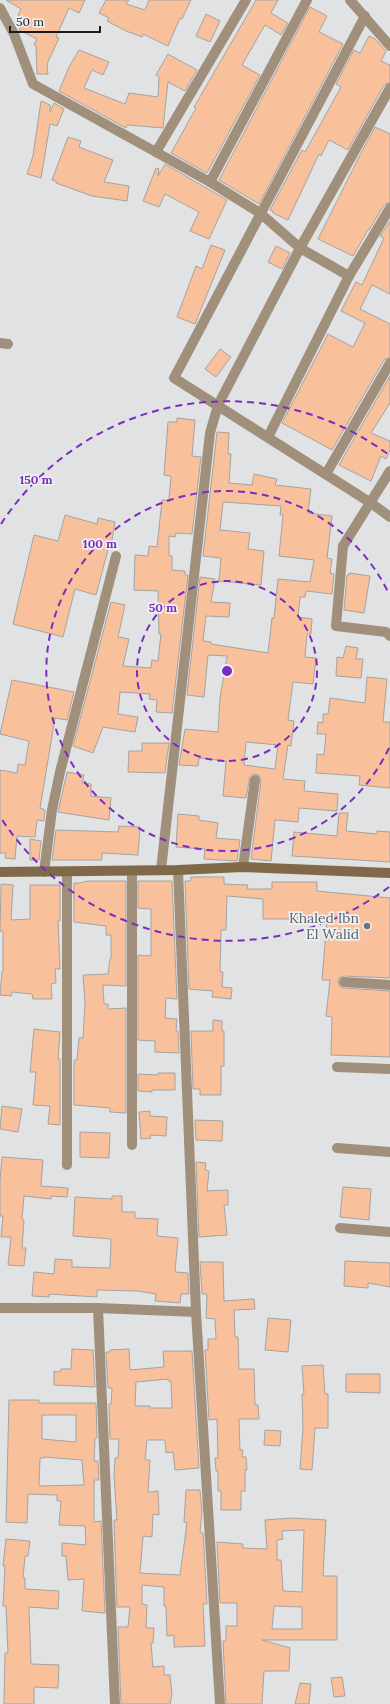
<svg xmlns="http://www.w3.org/2000/svg" width="390" height="1704" font-family="Lora,serif">
<style>
.building{fill:#f8c19b;stroke:#a5a3a1;fill-rule:evenodd}
.lines{fill:none;stroke-linecap:round;stroke-linejoin:round}
.street{stroke:#a0907b;stroke-width:10}
.secondary{stroke:#806949;stroke-width:10}
.ring{fill:none;stroke:#7b2cbf;stroke-width:2;stroke-dasharray:7 5}
.worship-dot{fill:#6b7280;stroke:#eef0f1;stroke-width:1.5}
.labels{text-anchor:middle;dominant-baseline:central;stroke-width:3.5;stroke-linejoin:round;paint-order:stroke}
.worship-label{font-size:14px;fill:#5b616d;stroke:#eef0f1;text-anchor:end}
.centre{fill:#7b2cbf;stroke:#eef0f1;stroke-width:2}
.ring-label{font-size:12px;text-anchor:middle;font-weight:bold;fill:#7b2cbf;stroke:#eef0f1;stroke-width:3.5;stroke-linejoin:round;paint-order:stroke}
</style>
<rect width="100%" height="100%" fill="#e1e2e4"/>
<g class="building">
<path d="M6 0H85L79 13 69 8 56 37 59 38 47 64 48 74H37L36 46 34 45 37 39 19 30 24 18 18 15 21 9Z"/>
<path d="M106 0H129L126 4 145 10 149 0H191L182 19 180 18 168 46 143 34 142 37 126 31 107 21 109 18 99 13Z"/>
<path d="M256 0H278L271 13 288 23 281 35 265 25 242 65 260 75 207 173 171 153 196 108 194 107Z"/>
<path d="M310 7 327 16 319 32 343 44 259 204 219 180Z"/>
<path d="M206 14 220 21 210 42 196 36Z"/>
<path d="M369 36 375 39 386 51 381 61 390 65V82L384 85 348 150 329 140 321 156 319 154 288 220 273 213V211L270 210 302 150 305 152 341 87 336 84 354 50 360 53Z"/>
<path d="M79 50 109 62 103 75 92 70 84 88 125 104 129 93 158 97 159 77 156 75 168 54 197 70 185 91 168 82 163 128 127 125 126 128 59 91 69 67Z"/>
<path d="M41 101 50 105V112L54 103 64 109 57 126 50 124 41 178 27 174 33 156Z"/>
<path d="M375 127 390 134V202L384 205 369 230H368L353 256 318 239 359 157Z"/>
<path d="M68 137 81 141 79 147 113 160 104 182 129 186 127 201 92 196 56 183V181L52 180Z"/>
<path d="M165 164 227 200 209 239 190 231 199 212 165 194 159 207 143 201 156 168 159 169 158 176Z"/>
<path d="M390 221V294L372 285 360 309 390 324V357L384 360 332 450 282 423 328 334 353 347 365 323 341 311 356 282 362 285 384 238 380 236Z"/>
<path d="M211 245 225 250 195 324 177 317 196 266 202 269Z"/>
<path d="M276 246 290 253 282 269 268 262Z"/>
<path d="M220 349 231 357 216 377 205 369Z"/>
<path d="M390 376V403L371 433 390 441V450L386 459 381 456 371 481 339 465Z"/>
<path d="M177 418 195 420 192 456 201 457 192 534 176 533 175 537 169 536V556H172V570L185 571V575H188L172 713 156 712 157 700 149 699 150 694 120 692 118 714 138 717 135 732 103 727 93 753 73 746 111 602 125 605 118 637 129 639 123 666 151 668 152 660 158 661 161 634H159L158 591 134 590 135 555 148 556 149 546 157 547 162 500H169L171 476 164 475 168 422H177Z"/>
<path d="M217 432 229 433 228 454H231L229 483 252 485 254 474 277 479 275 485 311 489 308 513 332 516 327 558 332 559 330 573 334 574 332 594 306 591 305 597H300L298 617 312 619 311 634H307L305 657 316 658 313 684 293 682 288 720 294 721 291 746 288 745 283 779 305 781 304 791 338 794 337 811 299 808 298 822 275 820 271 861 251 859 261 781 259 775 253 774 250 776 246 798 223 796 226 761 199 758 198 766 179 765 185 729 218 732 220 698 227 656 208 655 204 697 187 695 200 577 215 579 211 602 230 603 229 617 206 616 203 641 211 642V644L268 653 272 618H274L278 579 310 582 314 560 279 556 283 515H280L281 506 223 502 220 530 250 533 248 549 264 551 261 585 219 581 221 558 203 556ZM246 742 278 745 275 769 244 765Z"/>
<path d="M65 515 97 524 98 518 115 522 111 546H109L96 595 75 589 63 637 13 624 34 535 58 541Z"/>
<path d="M349 573 370 576 364 613 344 610 347 575H349Z"/>
<path d="M346 646 358 648 356 659H363L361 678 336 676 337 657 343 658Z"/>
<path d="M367 677 387 679 383 722H390V788L359 785 360 776 316 773 317 754 324 755 326 734H317L318 722 323 723V714H328L330 698 365 703Z"/>
<path d="M12 680 74 692 67 720 55 718 40 808 45 810 44 821 37 820 35 837 17 836 15 859 5 858 6 853H0V770L17 773 18 764 25 765 29 741 0 734Z"/>
<path d="M142 743H169L165 773 128 772 129 751H142Z"/>
<path d="M67 772 84 775 82 783 91 784V796L111 798 109 820 58 812Z"/>
<path d="M339 813H348L346 831 377 834V831L390 832V862L292 856 294 832 337 836Z"/>
<path d="M178 814 199 816V820L218 823 216 838 240 840 237 861 204 859 205 849 176 847Z"/>
<path d="M119 826 140 827 138 855 102 853V860H52L56 830 118 832Z"/>
<path d="M30 839 41 841 39 860H30Z"/>
<path d="M191 877H224V884L248 885 247 889H272V882H317V891L390 898V978L344 976 339 978 338 982 340 987 344 988 390 991V1057L331 1055 332 1017 326 1016 330 980H322L327 919H263V899L227 896 226 930H221L220 972H223L222 987 232 988 231 999 212 997 213 991 189 989 185 881H191Z"/>
<path d="M87 881H126V986L103 985 104 1004H108V1009L126 1008V1113L110 1112V1108L74 1105V1060H77L79 1038H83L85 1003 83 975 108 974 110 959H111V935H106V926L74 922V883H80Z"/>
<path d="M138 881H172L177 999 166 998 165 1018 177 1019 176 1031H178L179 1053 155 1052V1041L138 1040V955L151 956V909L138 908Z"/>
<path d="M1 884 13 885 11 920 30 919V885H60V921H58L60 969H55L56 983 51 984 52 999H33L32 994 12 992 11 996 0 995 2 971H3V931H0Z"/>
<path d="M213 1020 222 1021V1031H224V1066H221V1095H200V1089H193L191 1031H213Z"/>
<path d="M34 1029 60 1032 58 1059H60V1125L48 1124 50 1106 33 1105 36 1072H30Z"/>
<path d="M158 1073H175V1090H152V1092L138 1091V1074L158 1075Z"/>
<path d="M2 1106 22 1109 18 1132 0 1129Z"/>
<path d="M150 1111V1116L167 1117 166 1136 150 1135 151 1138 141 1139 139 1112Z"/>
<path d="M195 1120 223 1121 222 1141 196 1140Z"/>
<path d="M80 1132 110 1133 109 1158 80 1157Z"/>
<path d="M2 1157 43 1160 41 1186 68 1188 67 1197 51 1196V1199L24 1196 22 1219 24 1220 22 1248H26L24 1266 8 1265 11 1237H1L3 1216H0V1181Z"/>
<path d="M196 1162 206 1163 205 1170 209 1171 207 1191 228 1190V1205H224L227 1235 199 1237Z"/>
<path d="M343 1187 371 1189 369 1220 340 1217Z"/>
<path d="M112 1196H122V1212H135V1218L158 1219 157 1236 178 1238 175 1272 188 1273 189 1294H181L180 1303 155 1301 156 1294 138 1291 97 1290V1297L49 1294V1297L32 1296 34 1272 54 1274 55 1259 72 1260V1267L110 1268 111 1239 73 1236 75 1197 112 1199Z"/>
<path d="M345 1261 390 1263V1287L368 1283V1288L344 1286Z"/>
<path d="M200 1262H223L224 1301 254 1299 255 1309 234 1310 235 1337H238L239 1369H254L255 1405H258L259 1419H239L240 1450H243L242 1457H246L247 1470H245V1491H241V1510H221V1491H218V1471H216L215 1458H218L217 1419 209 1420 205 1350H208V1339H216L215 1319 206 1318 207 1294H202Z"/>
<path d="M268 1318 291 1320 288 1352 265 1350Z"/>
<path d="M72 1349 93 1350 95 1387 54 1385V1371L60 1372 61 1369H71Z"/>
<path d="M129 1349 130 1370 164 1367 163 1351H192L199 1468 175 1470 173 1452 166 1453 165 1440H147L145 1460H150L148 1492 158 1491 159 1515 153 1514 152 1537 143 1536 140 1573 180 1575 187 1523 184 1522 186 1490H200L202 1511 200 1532 203 1533 207 1604H203L205 1646 174 1647V1635L167 1636 166 1606H164V1587L142 1585V1604L147 1605 146 1628H154L153 1643H151L153 1667 164 1666V1675H170L172 1694 170 1704H121L118 1627H128L130 1607H117L114 1520H117L114 1476 115 1458H118L119 1439H110L109 1404H111L112 1388H108L106 1352H110V1350ZM168 1379V1381H171L172 1408H150V1406H135L136 1382Z"/>
<path d="M323 1365 325 1394H328V1428H315L312 1470 300 1469 303 1428 302 1394H304L302 1366Z"/>
<path d="M346 1374H380V1393L346 1392Z"/>
<path d="M9 1400H39V1403H96L97 1438 95 1439 94 1461H98L99 1480H94V1522L101 1521 105 1613 82 1611 84 1579 68 1580 66 1556H62V1543L86 1545 85 1526 59 1525 61 1501H57V1495L28 1494 27 1523 6 1522ZM42 1415H76V1442L42 1439ZM44 1457 82 1460 84 1485 39 1486 40 1458H44Z"/>
<path d="M265 1430 281 1431 280 1446 264 1445Z"/>
<path d="M292 1518 326 1520 323 1576H337V1640H262L290 1648 289 1671H264L262 1704H226L223 1641H226V1626H237V1603H220L217 1542 243 1544V1548L267 1549 265 1520ZM304 1530 302 1592 283 1591 281 1560H277V1540L283 1539 282 1531ZM274 1606 302 1607V1629H272Z"/>
<path d="M6 1539 30 1541 28 1556H25L23 1578H25V1589L59 1591 58 1609 29 1607 31 1664 59 1665 58 1688 34 1687V1704H4L5 1653H8L6 1606H3L5 1566H3Z"/>
<path d="M342 1677 345 1696 334 1697 331 1678Z"/>
<path d="M300 1683 311 1684 309 1704H295Z"/>
</g>
<g class="lines">
<g class="street">
<path d="M350 0 390 46"/>
<path d="M0 8 14 34 33 84 210 182 260 213 300 248 349 276"/>
<path d="M365 16 174 378 371 503 390 517"/>
<path d="M156 152 246 0"/>
<path d="M210 182 307 0"/>
<path d="M0 343 8 344"/>
<path d="M268 437 349 276 390 208"/>
<path d="M390 471 343 546 336 626 386 632 390 636"/>
<path d="M326 474 390 363"/>
<path d="M243 867 255 780"/>
<path d="M161 870 210 433 218 405 300 248 390 88"/>
<path d="M178 870 196 1312 220 1704"/>
<path d="M132 871V1145"/>
<path d="M44 872 52 810 60 772 116 556"/>
<path d="M67 872V1165"/>
<path d="M344 982 390 985"/>
<path d="M337 1067 390 1069"/>
<path d="M337 1148 390 1152"/>
<path d="M340 1228 390 1232"/>
<path d="M0 1308H98L196 1312"/>
<path d="M98 1308 115 1704"/>
</g>
<path class="secondary" d="M0 872 178 870 243 867 390 873"/>
</g>
<g class="ring">
<circle cx="227" cy="671" r="90"/>
<path d="M389 748A180 180 0 1 1 389 594"/>
<path d="M389 887A270 270 0 0 1 1 818M1 524A270 270 0 0 1 389 455"/>
</g>
<circle class="worship-dot" cx="367" cy="926" r="4"/>
<g class="labels">
<g class="worship-label">
<text x="359" y="918">Khaled Ibn<tspan x="359" dy="16">El Walid</tspan></text>
</g>
</g>
<circle cx="227" cy="671" r="6" class="centre"/>
<g class="ring-label">
<text x="36" y="484">150 m</text>
<text x="100" y="548">100 m</text>
<text x="163" y="612">50 m</text>
</g>
<path d="M10 26v6h90v-6" fill="none" stroke="#191a1b" stroke-width="2"/>
<text x="16" y="26" font-size="12" fill="#191a1b" stroke="#eef0f1" stroke-width="3" paint-order="stroke">50 m</text>
</svg>
